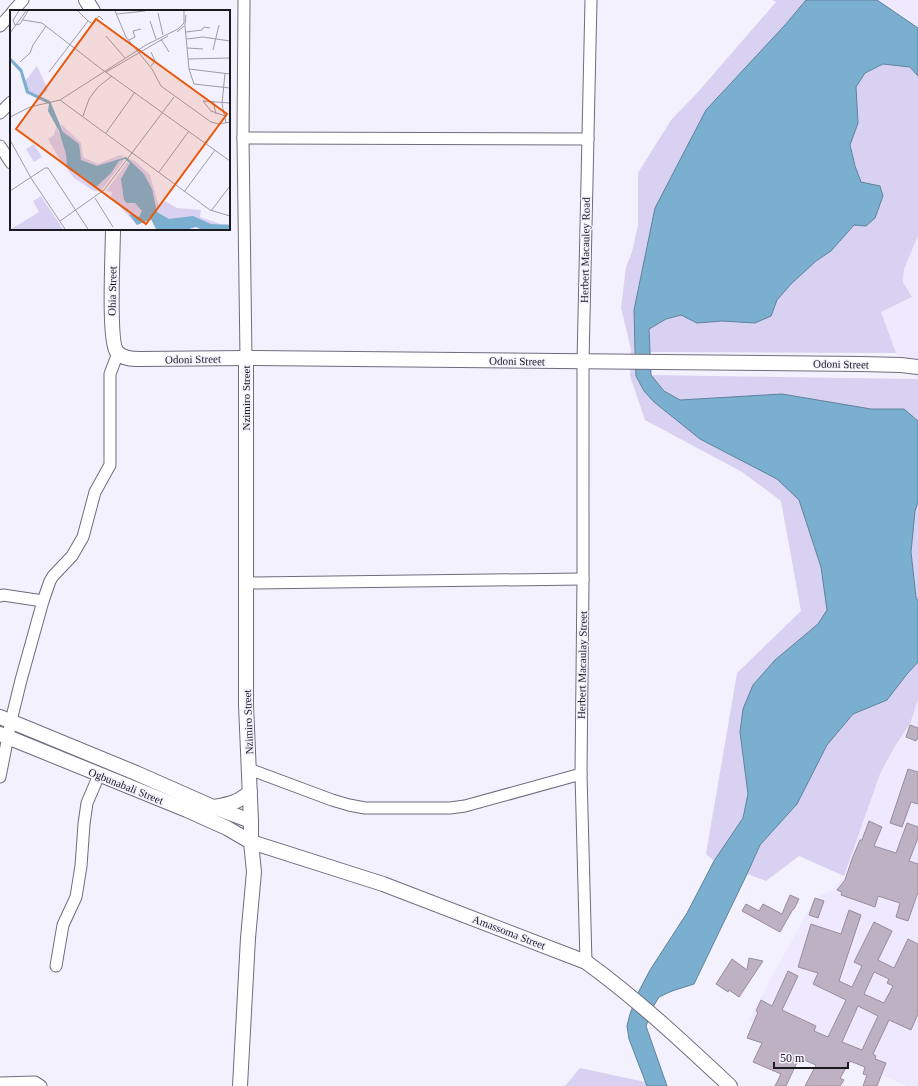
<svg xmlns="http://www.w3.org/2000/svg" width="918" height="1086" font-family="'Times New Roman',serif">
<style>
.built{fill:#eee9ff}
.green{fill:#d9d1f1}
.water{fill:#7aafcf;stroke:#5e829b}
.building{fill:#beb1c3;stroke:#988c9c;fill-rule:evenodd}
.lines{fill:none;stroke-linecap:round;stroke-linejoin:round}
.minor-casing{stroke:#706b7d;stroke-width:13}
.tertiary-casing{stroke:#706b7d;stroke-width:16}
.minor{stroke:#fff;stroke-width:11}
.tertiary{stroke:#fff;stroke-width:14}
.labels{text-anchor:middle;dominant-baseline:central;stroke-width:3;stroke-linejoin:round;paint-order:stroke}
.street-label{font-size:11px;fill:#1c1a21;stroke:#f4f1fe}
.inset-road{fill:none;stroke:#9e9ba6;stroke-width:1}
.view{fill:#e8590c;fill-opacity:0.15;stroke:#e8590c;stroke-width:2}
.inset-edge{fill:none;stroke:#1c1a21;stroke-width:2}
</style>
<rect width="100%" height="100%" fill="#f4f1fe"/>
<g class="built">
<path d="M877 0H918V28L914 26Z"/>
<path d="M918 236V380L896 353 881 312 912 297 903 282 904 269Z"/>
<path d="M918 700V1086H908L748 1021 815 898 834 889 844 876 880 774 895 746 910 724Z"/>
</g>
<g class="green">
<path d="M772 0H806L785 25 634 310 636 376 644 391 865 500 773 782 714 861 706 854 737 673 801 611 781 501 742 472 645 420 630 376 631 349 621 308 626 267 632 252 638 225V173L671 120 698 92 776 2Z"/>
<path d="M877 0 918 28V236L904 269 903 282 912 297 881 312 896 353 649 352V329Z"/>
<path d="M651 375 917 379 918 380V700L910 724 895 746 880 774 844 876 799 856 766 881 747 874 760 845 797 804 827 745 882 624 741 397 680 400 664 391Z"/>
<path d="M580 1068 645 1082 647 1086H565Z"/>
</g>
<path class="water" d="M806 0H877L918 28V76L910 67 883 64 865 73 856 87 858 123 850 145 855 166 861 182 880 186 883 196 875 218 866 226 854 225 831 251 816 261 791 284 777 300 771 316 755 323 722 321 697 323 681 315 666 319 649 329 651 375 664 391 680 400 782 394 871 409H904L918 421V502L915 511 911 552 916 597 918 601V662L907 674 887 700 853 714 827 745 797 804 760 845 747 874 694 984 672 991 659 997 653 1007 646 1026 667 1086H647L629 1039 627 1026 630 1014 638 993 650 970 687 913 714 861 743 818 748 794 740 732 743 709 753 685 775 660 818 624 827 610 821 567 799 500 777 479 700 439 654 402 644 391 636 376 635 350 634 310 655 208 706 110 785 25Z"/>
<g class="building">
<path d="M910 725 918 728V739H916V741L906 737Z"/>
<path d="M908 769 918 772V804L911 802 902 827 890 823Z"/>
<path d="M869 821 882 827 874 846 896 853 907 823 918 827V838L909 861 918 864V892L908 921 896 917 900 903 878 896 875 907 841 895 842 892 837 890 845 880 852 859 860 840H862Z"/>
<path d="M790 895 799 899 794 909H793L780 932 742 911 746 904 759 911 763 904 782 914Z"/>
<path d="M815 898 824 901 818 918 809 915Z"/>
<path d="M849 910 861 915 839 981 852 987 862 966 854 962 874 922 892 931 878 960 894 968 908 939 918 944V1014L911 1030 889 1020 873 1054 876 1056 875 1059 886 1063 877 1086H863L867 1075 863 1074 865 1067 850 1061 840 1078 844 1080 840 1086H805L816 1065 799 1058 786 1086H775L781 1074 753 1062 762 1043 747 1038 758 1012 756 1011 761 1000 772 1006 788 971 798 976 782 1010 816 1026 814 1031 828 1037 846 1000 813 984 818 973 798 967 811 924 841 934ZM874 972 889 979 887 983 893 986 884 1003 864 994ZM858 1006 878 1016 862 1050 842 1042Z"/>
<path d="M749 958 763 961 739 997 729 990 728 992 716 984 732 959 747 970Z"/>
</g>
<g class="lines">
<defs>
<g id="minor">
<path d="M244 0 243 138 246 358"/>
<path d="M13 11 23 0"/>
<path d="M0 26 11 14"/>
<path d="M0 113 11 102"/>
<path d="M243 138 588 139"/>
<path d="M0 146 11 163"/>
<path d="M245 583 583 579"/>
<path d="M0 596 3 595 43 601"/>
<path d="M249 769 332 800 349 805 365 808H450L465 806 581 774"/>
<path d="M0 777 11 721 21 680 43 601 50 581 53 576 72 556 83 537 95 492 110 465V374L118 353"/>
<path d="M586 962 581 774 583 579V362L591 0"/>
<path d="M56 966 63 925 76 897 81 866 84 824 87 803 99 775"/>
<path d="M0 1083 35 1082 41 1086"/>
</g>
<g id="tertiary">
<path d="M86 0 93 11"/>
<path d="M113 229C113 249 108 341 117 352 123 359 133 359 140 359L246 358 861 364 901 365 918 367"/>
<path d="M0 717 136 773 213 807 251 821"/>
<path d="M0 734 187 810 227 828 251 842 383 884 586 962C637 999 684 1043 730 1086"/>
<path d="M214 807C230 804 237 803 250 792"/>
<path d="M240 1086 248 938 254 872 251 842V821L246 705V358"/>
</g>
</defs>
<use href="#minor" class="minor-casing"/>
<use href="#tertiary" class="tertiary-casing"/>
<use href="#minor" class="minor"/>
<use href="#tertiary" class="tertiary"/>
</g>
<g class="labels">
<g class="street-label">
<text transform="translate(585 250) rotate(-89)">Herbert Macauley Road</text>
<text transform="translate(112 291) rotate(-89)">Ohia Street</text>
<text transform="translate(193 359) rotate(-1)">Odoni Street</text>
<text transform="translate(517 361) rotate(1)">Odoni Street</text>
<text transform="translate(841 364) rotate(1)">Odoni Street</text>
<text transform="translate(246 398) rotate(-90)">Nzimiro Street</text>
<text transform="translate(582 665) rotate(-89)">Herbert Macaulay Street</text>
<text transform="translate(248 722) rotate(-92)">Nzimiro Street</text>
<text transform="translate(126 786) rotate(22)">Ogbunabali Street</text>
<text transform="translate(509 932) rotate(21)">Amassoma Street</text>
</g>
</g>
<g transform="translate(10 10)">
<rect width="220" height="220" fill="#f4f1fe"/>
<path d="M27 56 38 80 30 87 19 81 15 71ZM51 114 71 133 73 147 88 154 110 145 125 151 140 165 149 197 155 191 167 198 191 200 190 207 210 214H220V219L199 216H163L147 202 134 164 113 147 81 164 55 128ZM46 117 65 155 104 158 109 151 115 149 91 181H84L64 168 50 150 38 129 44 125ZM24 134 32 147 24 152 16 139ZM118 151 120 153 146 219 141 209 127 215 101 187 102 182 96 181ZM31 186 53 219H1L29 202 23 191Z" fill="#d9d1f1"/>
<path d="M0 47 12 59 19 81 40 91 53 122 69 134 71 150 87 156 116 147 134 164 142 179 147 202 152 205 159 209 183 206 201 214 220 215V219H190L186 217 179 219H146L141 209 127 215 119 204 129 207 132 201 125 193H117L114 190 111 169 120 153 115 149 109 151 101 163 86 177 71 165 61 161 57 156 56 144 49 121 38 101 39 94 16 83 10 62 0 51Z" fill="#7aafcf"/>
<path class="inset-road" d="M9 1 3 10 5 15 10 14 18 1M105 1 116 27 142 59 151 76 201 112 209 114 220 112M148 3 153 25M107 4 135 1M13 10 32 13 90 58 220 151M78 11 83 14 89 6 93 10M140 11 146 29M175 16 179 59 184 74 220 78M167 22 175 15 176 5M176 22 192 20 194 17 200 18M0 23 16 1M96 26 115 48M151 29 159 42M177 29 193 27 220 31M119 30 125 27 123 21 131 19M177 38 193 39M203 40 209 15M178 49 220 48M10 52 20 43 23 35 36 16M141 56 145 51 141 42M179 59 220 64M39 62 78 11 68 1M96 62 158 26M215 63 212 94 216 113M50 90 200 200 220 206M203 91 206 104M73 106 79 89 88 77 102 66M215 106 201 101 193 91 220 93M0 107 20 97 50 90 136 35 168 19 174 13V1M96 123 125 82M0 130 21 168 55 219M149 162 179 121M0 181 35 158H38L78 219M174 182 205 140M85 188 103 217M201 201 220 176M50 211 94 180 164 87"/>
<path class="view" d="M86 9 217 104 136 214 6 119Z"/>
<rect width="220" height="220" class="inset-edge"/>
</g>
<path d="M774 1062v6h74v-6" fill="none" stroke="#1c1a21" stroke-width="2"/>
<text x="780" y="1062" font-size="12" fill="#1c1a21" stroke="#f4f1fe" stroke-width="3" paint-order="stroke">50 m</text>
</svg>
